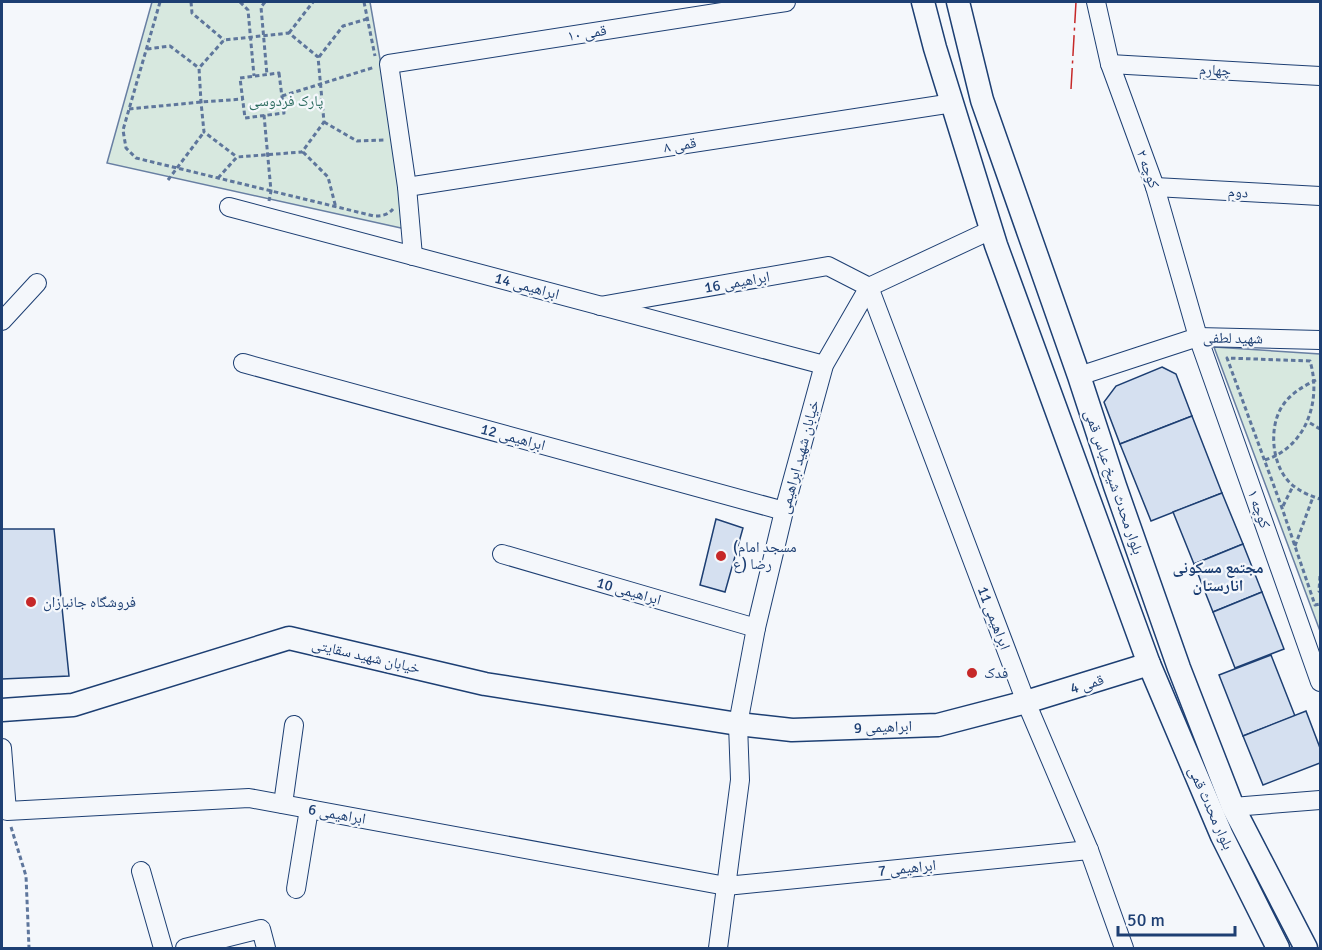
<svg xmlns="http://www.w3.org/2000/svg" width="1322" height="950" font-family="Signika,'Noto Naskh Arabic',sans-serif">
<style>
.green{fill:#d7e8df;stroke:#687fa3;stroke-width:1.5}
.building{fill:#d5e0f0;stroke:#1d3f73;stroke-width:1.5}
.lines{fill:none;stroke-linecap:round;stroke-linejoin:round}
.minor-casing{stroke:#1d3f73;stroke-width:20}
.major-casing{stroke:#1d3f73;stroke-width:25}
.path{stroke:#5e769c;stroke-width:3;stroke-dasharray:4.5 3;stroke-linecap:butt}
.minor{stroke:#f4f7fb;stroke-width:18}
.major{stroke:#f4f7fb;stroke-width:22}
.power{stroke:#c62828;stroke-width:1.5;stroke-dasharray:21 4.5 3 4.5;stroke-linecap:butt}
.poi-dot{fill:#c62828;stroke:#f4f7fb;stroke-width:2}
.labels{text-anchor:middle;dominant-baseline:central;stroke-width:4.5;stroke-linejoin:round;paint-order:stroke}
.street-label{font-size:15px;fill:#1d3f73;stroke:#f4f7fb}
.park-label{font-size:15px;fill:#2c6c60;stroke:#f4f7fb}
.poi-label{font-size:15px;fill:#1d3f73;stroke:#f4f7fb;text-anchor:start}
.neighbourhood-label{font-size:16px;font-weight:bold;fill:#1d3f73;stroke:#f4f7fb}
</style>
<rect width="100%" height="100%" fill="#f4f7fb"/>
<g class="green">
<path d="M152 2H370L410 230 107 163Z"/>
<path d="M1214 347 1320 354V631Z"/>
</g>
<g class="building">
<path d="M1162 367 1176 374 1192 416 1120 444 1104 402 1116 386Z"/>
<path d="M1192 416 1222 493 1151 521 1120 444Z"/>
<path d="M1222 493 1243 544 1194 564 1173 512Z"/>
<path d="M716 519 743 528 725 592 700 585Z"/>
<path d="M2 529H54L69 676 2 679Z"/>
<path d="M1243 544 1262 592 1213 612 1194 564Z"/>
<path d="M1262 592 1284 649 1235 668 1213 612Z"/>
<path d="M1271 655 1295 716 1243 736 1219 675Z"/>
<path d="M1306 711 1320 748V763L1263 785 1243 736Z"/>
</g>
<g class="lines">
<defs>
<g id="minor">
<path d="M1096 2 1110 64 1155 187 1198 337 1320 682"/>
<path d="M1110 64 1320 76"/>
<path d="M407 187 953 103"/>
<path d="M1155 187 1320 196"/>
<path d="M229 207 824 365"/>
<path d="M413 256 407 187 389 64 786 2"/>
<path d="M600 306 828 266 869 287 1026 702 1089 850 1124 948"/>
<path d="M2 321 37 283"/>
<path d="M243 363 784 511"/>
<path d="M1079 376 1198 337 1320 340"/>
<path d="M502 554 756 628"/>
<path d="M2 748 7 811 249 798 726 886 1089 850"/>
<path d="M283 804 294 725"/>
<path d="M1233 807 1320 800"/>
<path d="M141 871 163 948"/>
<path d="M296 889 309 809"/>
<path d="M185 948 261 929 266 948"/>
<path d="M718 948 740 780 738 724 756 628 784 511 824 365 869 287 991 230"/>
</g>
<g id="major">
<path d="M923 2 935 48 996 245 1149 664 1222 836 1278 948"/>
<path d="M958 2 982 100 1079 376 1115 486 1179 668 1233 807 1306 948"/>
<path d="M2 710 73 705 289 638 485 684 738 724 792 730 938 725 1026 702 1149 664"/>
</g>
</defs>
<use href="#minor" class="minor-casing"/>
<use href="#major" class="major-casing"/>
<g class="path">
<path d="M160 2 123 130 126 148 136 158 374 216C382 216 388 215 393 209"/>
<path d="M191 2 192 13 224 40"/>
<path d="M240 2 248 10 254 76"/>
<path d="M265 2 261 7 267 75"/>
<path d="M364 2 375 56"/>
<path d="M289 33 313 2"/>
<path d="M147 49 170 46 199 68"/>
<path d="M319 57 343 26 367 19"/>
<path d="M279 73 284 113 245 118 240 78Z"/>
<path d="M282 96 375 67"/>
<path d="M129 109 201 102 243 99"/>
<path d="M264 115 271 191 269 201"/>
<path d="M324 122 357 141 384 140"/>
<path d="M303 152 328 177 336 208"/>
<path d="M218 178 237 157 302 152 324 122 318 57 289 33 224 40 199 68 201 102 204 132 237 157"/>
<path d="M168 180 204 132"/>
<path d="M1316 380C1304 386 1291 393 1283 405 1267 428 1272 471 1295 487 1303 493 1311 496 1320 499"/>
<path d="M1310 423 1320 429"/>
<path d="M1265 460C1306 447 1322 401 1310 361L1227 358 1282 508 1315 605 1320 604"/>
<path d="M1283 506 1293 486"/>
<path d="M1295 546 1313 497"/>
<path d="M1320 576 1319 591 1320 592"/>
<path d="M11 827 26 876 29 948"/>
</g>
<use href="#minor" class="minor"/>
<use href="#major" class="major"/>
<path class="power" d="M1071 89 1076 2"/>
</g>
<g class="poi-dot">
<circle cx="721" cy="556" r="6"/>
<circle cx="31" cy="602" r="6"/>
<circle cx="972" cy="673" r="6"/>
</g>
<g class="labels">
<g class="street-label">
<text transform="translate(587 33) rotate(-9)">قمی ۱۰</text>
<text transform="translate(1215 70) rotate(3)">چهارم</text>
<text transform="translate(680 145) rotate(-9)">قمی ۸</text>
<text transform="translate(1148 169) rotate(70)">کوچه ۲</text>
<text transform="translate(1238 192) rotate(3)">دوم</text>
<text transform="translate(737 282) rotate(-10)">ابراهیمی 16</text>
<text transform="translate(527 286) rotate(15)">ابراهیمی 14</text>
<text transform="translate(1233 338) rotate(1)">شهید لطفی</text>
<text transform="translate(513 437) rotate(15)">ابراهیمی 12</text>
<text transform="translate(799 457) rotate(-75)">خیابان شهید ابراهیمی</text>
<text transform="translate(1114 482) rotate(71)">بلوار محدث شیخ عباس قمی</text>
<text transform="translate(1259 509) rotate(70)">کوچه ۱</text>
<text transform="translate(629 591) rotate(16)">ابراهیمی 10</text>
<text transform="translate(994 618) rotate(69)">ابراهیمی 11</text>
<text transform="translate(366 656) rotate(13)">خیابان شهید سقایتی</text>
<text transform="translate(1087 684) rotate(-17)">قمی 4</text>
<text transform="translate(883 727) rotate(-2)">ابراهیمی 9</text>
<text transform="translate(1211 808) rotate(66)">بلوار محدث قمی</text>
<text transform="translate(337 814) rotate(10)">ابراهیمی 6</text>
<text transform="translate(907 868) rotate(-6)">ابراهیمی 7</text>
</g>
<g class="park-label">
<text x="286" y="101">پارک فردوسی</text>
</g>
<g class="poi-label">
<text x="733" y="547">(مسجد امام<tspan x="733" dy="17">رضا (ع</tspan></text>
<text x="43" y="602">فروشگاه جانبازان</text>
<text x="984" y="673">فدک</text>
</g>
<g class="neighbourhood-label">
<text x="1218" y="568">مجتمع مسکونی<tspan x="1218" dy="18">انارستان</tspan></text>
</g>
</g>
<rect width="1322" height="950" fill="none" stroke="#1d3f73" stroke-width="6"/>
<path d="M1118 926v9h117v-9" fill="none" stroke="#1d3f73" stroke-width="3"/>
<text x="1127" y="926" font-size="18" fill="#1d3f73" stroke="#f4f7fb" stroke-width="4.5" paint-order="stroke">50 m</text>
</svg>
